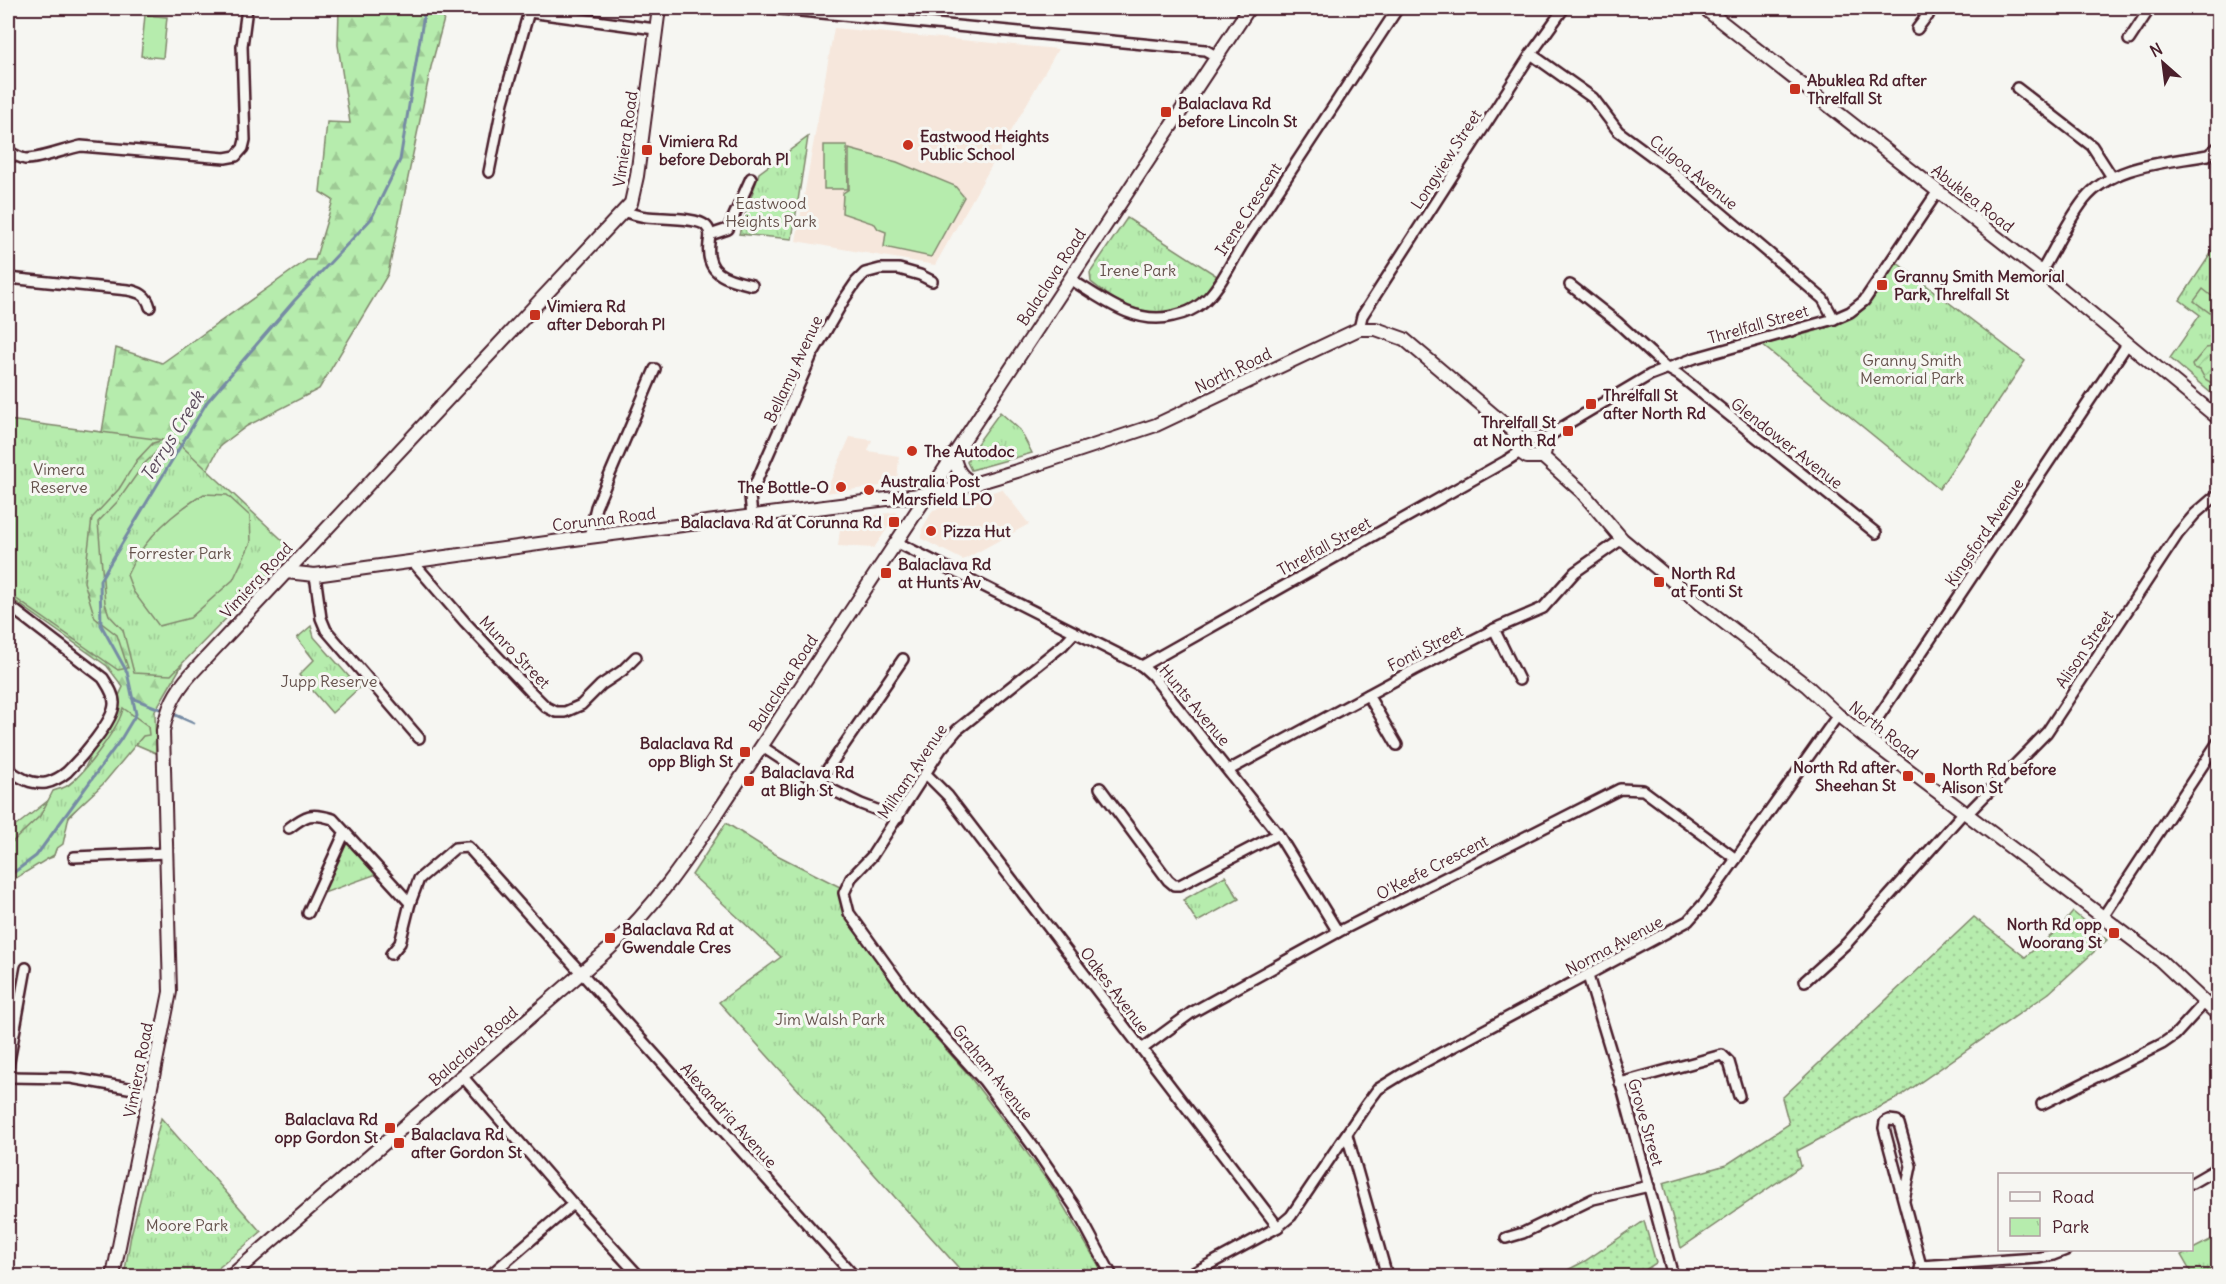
<svg xmlns="http://www.w3.org/2000/svg" width="2226" height="1284" font-family="Delius,sans-serif">
<style>
.built{fill:#f6e7dc}
.grass{fill:url(#grass-dots);stroke:#80866c;stroke-width:1.5}
.forest{fill:url(#forest-firs);stroke:#80866c;stroke-width:1.5}
.park{fill:url(#park-tufts);stroke:#80866c;stroke-width:1.5}
.garden{fill:url(#garden-furrows);stroke:#80866c;stroke-width:1.5}
.pitch{fill:#b6ecad;stroke:#80866c;stroke-width:1.5}
.lines{fill:none;stroke-linecap:round;stroke-linejoin:round}
.stream{stroke:#768ba4;stroke-width:3}
.street-casing{stroke:#4a1f2b;stroke-width:14}
.secondary-casing{stroke:#4a1f2b;stroke-width:16}
.street{stroke:#f6f6f2;stroke-width:9}
.secondary{stroke:#f6f6f2;stroke-width:12}
.poi-dot{fill:#c8321e;stroke:#f6f6f2;stroke-width:2}
.labels{text-anchor:middle;dominant-baseline:central;stroke-width:6;stroke-linejoin:round;paint-order:stroke}
.poi-label{font-size:16px;font-weight:bold;fill:#4a1f2b;stroke:#f6f6f2;text-anchor:start}
.street-label{font-size:16px;fill:#4a1f2b;stroke:#f6f6f2}
.park-label{font-size:16px;fill:#65524c;stroke:#f6f6f2}
.water-label{font-size:18px;font-style:italic;fill:#5c4c5d;stroke:#f6f6f2}
</style>
<defs>
<pattern id="grass-dots" width="8" height="8" patternUnits="userSpaceOnUse" patternTransform="scale(1.5)"><rect width="8" height="8" fill="#b6ecad"/><path d="M2 2h.1M6 6h.1" fill="none" stroke="#9eca95" stroke-width="1.8" stroke-linecap="round"/></pattern>
<pattern id="forest-firs" width="22" height="20" patternUnits="userSpaceOnUse" patternTransform="scale(1.5)"><rect width="22" height="20" fill="#b6ecad"/><path d="M5 1l3.5 6h-7zM16 11l3.5 6h-7z" fill="#9eca95"/></pattern>
<pattern id="park-tufts" width="24" height="20" patternUnits="userSpaceOnUse" patternTransform="scale(1.5)"><rect width="24" height="20" fill="#b6ecad"/><path d="M3 7l-1-3M5 7V3M7 7l1-3M15 17l-1-3M17 17v-4M19 17l1-3" fill="none" stroke="#9eca95"/></pattern>
<pattern id="garden-furrows" width="10" height="10" patternUnits="userSpaceOnUse" patternTransform="scale(1.5)"><rect width="10" height="10" fill="#b6ecad"/><path d="M-1 1l2-2M0 10L10 0M9 11l2-2" fill="none" stroke="#9eca95"/></pattern>
</defs>
<rect width="100%" height="100%" fill="#f6f6f2"/>
<filter id="ink" filterUnits="userSpaceOnUse"><feTurbulence type="fractalNoise" baseFrequency=".0167" numOctaves="2"/><feDisplacementMap in="SourceGraphic" scale="12" xChannelSelector="R" yChannelSelector="G"/><feConvolveMatrix kernelMatrix="1 2 1 2 8 2 1 2 1" color-interpolation-filters="sRGB"/></filter>
<g filter="url(#ink)">
<g class="built">
<path d="M834 28 1058 49 935 265 796 241Z"/>
<path d="M850 437 872 440 868 451 899 456 897 484 825 493Z"/>
<path d="M1002 489 1029 524 963 560 922 539V529L933 510Z"/>
<path d="M896 512 897 514 874 548 838 546 841 520Z"/>
</g>
<g class="grass">
<path d="M2073 912 2107 940 2049 993 1899 1097 1797 1151 1801 1166 1681 1248 1663 1183 1726 1165 1789 1124 1782 1098 1974 917 2025 957 2059 929Z"/>
<path d="M1644 1221 1656 1263 1636 1276H1556L1585 1261Z"/>
</g>
<path class="forest" d="M339 8H447L431 67 388 274 319 389 247 426 220 446 196 491 182 665 155 711 156 753 135 744 68 818 53 857 8 874V832L82 774 123 687 107 666 8 596V423L102 432 116 348 162 363 307 260H315L333 200 320 192 327 122 350 123 338 45Z"/>
<g class="park">
<path d="M808 137 792 239 739 234 759 173Z"/>
<path d="M1127 218 1217 276C1212 282 1208 289 1203 295 1182 315 1148 316 1123 304 1112 299 1101 290 1091 282L1090 273Z"/>
<path d="M2218 243V399L2170 358 2200 315 2180 300Z"/>
<path d="M1896 262 2025 361 1939 489 1762 345C1789 337 1844 328 1864 309 1877 296 1886 277 1896 262Z"/>
<path d="M1000 412 1020 430 1032 453 971 470 967 462 971 452Z"/>
<path d="M8 420 163 440 153 443 137 460 119 489 92 518 84 582 95 618 117 635 128 668 118 670 8 593Z"/>
<path d="M172 437 293 550 171 675 134 673 123 630 109 615 105 603 98 522 118 501 144 464Z"/>
<path d="M311 626 314 637 359 688 332 713 299 675 314 660 297 638Z"/>
<path d="M123 708 148 726 149 735 143 736 103 784 69 816 63 844 56 849 54 855 8 883V846L40 816 53 791C58 789 66 788 70 784 84 773 121 725 123 708Z"/>
<path d="M726 823 775 854 840 887V898L843 912 861 938 911 1010 967 1073 1015 1136 1054 1190 1105 1276H966L719 1002 781 957 692 875Z"/>
<path d="M346 842 377 874 321 894Z"/>
<path d="M1225 876 1239 899 1197 922 1183 900Z"/>
<path d="M161 1118 261 1232 209 1276H124L131 1235Z"/>
<path d="M2218 1236V1276H2193L2181 1255Z"/>
</g>
<path class="garden" d="M2213 347 2218 352V387L2205 379 2200 370 2193 368 2192 365 2206 348Z"/>
<g class="pitch">
<path d="M145 15 167 17 163 58 141 56Z"/>
<path d="M824 145H847L848 189H824Z"/>
<path d="M849 149 897 162 955 186 964 197 931 257 884 247 886 232 878 229 875 224 842 213 843 193 849 189Z"/>
<path d="M2203 289 2218 301V319L2194 301Z"/>
<path d="M204 494 227 495 250 516 251 542 233 580 190 618 159 626 133 591 127 575C143 539 171 514 204 494Z"/>
</g>
<g class="lines">
<g class="stream">
<path d="M132 698 165 711"/>
<path d="M171 713 194 723"/>
<path d="M8 881 13 873 36 856 121 739 136 714 127 672 101 625 100 580 207 402 294 301 371 219 400 160 425 8"/>
</g>
<defs>
<g id="street">
<path d="M770 8 1205 50 1216 56"/>
<path d="M1918 8 1928 16"/>
<path d="M529 12 655 29"/>
<path d="M1917 29 1933 8"/>
<path d="M2129 40 2150 8"/>
<path d="M1531 54 1593 98 1618 131 1672 171 1823 299 1834 319"/>
<path d="M2017 88 2092 146 2112 177"/>
<path d="M8 151C13 154 20 158 25 159 38 160 66 149 81 146L225 158 236 156 243 148 245 140 242 46 247 8"/>
<path d="M489 172 503 102 530 8"/>
<path d="M625 212C632 214 639 216 647 217 661 219 697 217 706 226 711 231 710 237 709 243 705 275 727 279 752 285"/>
<path d="M710 235 728 229 751 178"/>
<path d="M2041 272C2055 249 2067 222 2084 200 2113 164 2166 163 2208 155L2218 147"/>
<path d="M8 278 128 290C139 292 147 295 150 307"/>
<path d="M1070 279C1101 298 1135 326 1173 316 1183 314 1195 309 1202 303 1221 289 1234 255 1248 236 1298 160 1348 84 1398 8"/>
<path d="M1570 285 1617 322 1667 368 1679 375 1876 533"/>
<path d="M1359 329 1362 316 1531 54 1564 8"/>
<path d="M1544 440 1564 426 1650 375 1695 358 1834 319 1850 312 1864 301 1938 191"/>
<path d="M752 516 750 496 812 355 845 298 856 282 865 273 880 269H899L920 275 932 281"/>
<path d="M589 537 596 507 655 369"/>
<path d="M896 542 1142 666 1152 675 1278 834 1338 932"/>
<path d="M413 562 465 622 530 691 546 707 556 712H565L581 705 601 685 622 671 636 657"/>
<path d="M315 575 321 618 326 630 419 738"/>
<path d="M8 605 103 678C108 686 114 694 114 703 115 720 79 760 67 772 61 777 54 781 46 783 32 785 18 777 8 769"/>
<path d="M1494 629 1519 680"/>
<path d="M1074 633 1063 645 957 730 941 749 872 856 851 878 844 893 849 913 917 1007 984 1081 1038 1153 1075 1207 1112 1276"/>
<path d="M1142 666 1506 461 1520 452"/>
<path d="M1368 695 1397 745"/>
<path d="M1865 737 2128 343"/>
<path d="M761 746 818 783 861 804 898 818"/>
<path d="M1229 770 1414 670 1499 627 1543 608 1575 572 1622 539"/>
<path d="M926 774 948 796 1278 1227"/>
<path d="M818 783 903 659"/>
<path d="M1100 788 1168 880 1174 885H1180L1278 834"/>
<path d="M1967 814 2047 732 2178 534 2195 514 2218 494"/>
<path d="M289 828C306 815 311 812 333 819L410 903"/>
<path d="M74 857 167 853"/>
<path d="M308 913 345 832"/>
<path d="M2103 917 2218 742"/>
<path d="M391 954 400 943 410 903 419 879 455 848 468 847 854 1276"/>
<path d="M1588 976 1623 1091 1673 1276"/>
<path d="M1805 981 1847 943 1964 812"/>
<path d="M2212 1008 2218 1000"/>
<path d="M1142 1049 1191 1013 1338 932 1620 789 1643 790 1736 859"/>
<path d="M8 1067 26 968"/>
<path d="M8 1077 71 1078 151 1092"/>
<path d="M463 1077 573 1204 639 1276"/>
<path d="M1620 1083 1722 1055 1729 1062 1739 1096"/>
<path d="M2042 1104 2162 1044 2175 1035 2205 1002"/>
<path d="M1347 1135 1387 1276"/>
<path d="M2192 1183 2218 1168"/>
<path d="M1904 1200 1911 1166 1899 1124 1897 1121 1889 1120 1885 1122 1884 1128 1921 1266 1918 1276"/>
<path d="M1506 1238 1523 1233 1593 1199 1649 1186"/>
<path d="M1921 1266 2037 1258 2053 1255 2066 1250"/>
<path d="M489 1276 573 1204"/>
<path d="M1188 1276 1278 1227 1291 1216 1366 1105 1378 1089 1404 1073 1688 921 1706 901 1838 715"/>
</g>
<g id="secondary">
<path d="M1704 8 2041 272 2218 418"/>
<path d="M1528 437 1544 440 1546 447 1543 457H1527L1520 452 1519 443Z"/>
<path d="M953 455C957 471 961 479 977 484"/>
<path d="M1543 457 1582 492 1622 539 1700 604 1807 686 1838 715 1865 737 2161 961 2218 1015"/>
<path d="M286 572 315 575 589 537 950 491 1017 471 1156 425 1359 329H1376L1404 339 1522 439"/>
<path d="M113 1276 170 992 163 731C168 707 174 693 191 674L631 203 637 176 659 8"/>
<path d="M231 1276 609 949C661 902 697 843 736 785L1249 8"/>
</g>
</defs>
<use href="#street" class="street-casing"/>
<use href="#secondary" class="secondary-casing"/>
<use href="#street" class="street"/>
<use href="#secondary" class="secondary"/>
</g>
</g>
<g class="poi-dot">
<rect x="1789" y="83" width="12" height="12" rx="3"/>
<rect x="1160" y="106" width="12" height="12" rx="3"/>
<circle cx="908" cy="145" r="6"/>
<rect x="641" y="144" width="12" height="12" rx="3"/>
<rect x="1876" y="279" width="12" height="12" rx="3"/>
<rect x="529" y="309" width="12" height="12" rx="3"/>
<rect x="1585" y="398" width="12" height="12" rx="3"/>
<rect x="1562" y="425" width="12" height="12" rx="3"/>
<circle cx="912" cy="451" r="6"/>
<circle cx="841" cy="487" r="6"/>
<circle cx="869" cy="490" r="6"/>
<rect x="888" y="516" width="12" height="12" rx="3"/>
<circle cx="931" cy="531" r="6"/>
<rect x="880" y="567" width="12" height="12" rx="3"/>
<rect x="1653" y="576" width="12" height="12" rx="3"/>
<rect x="739" y="746" width="12" height="12" rx="3"/>
<rect x="1902" y="770" width="12" height="12" rx="3"/>
<rect x="1924" y="772" width="12" height="12" rx="3"/>
<rect x="743" y="775" width="12" height="12" rx="3"/>
<rect x="2108" y="927" width="12" height="12" rx="3"/>
<rect x="604" y="932" width="12" height="12" rx="3"/>
<rect x="384" y="1122" width="12" height="12" rx="3"/>
<rect x="393" y="1137" width="12" height="12" rx="3"/>
</g>
<g class="labels">
<g class="poi-label">
<text x="1807" y="80">Abuklea Rd after<tspan x="1807" dy="18">Threlfall St</tspan></text>
<text x="1178" y="103">Balaclava Rd<tspan x="1178" dy="18">before Lincoln St</tspan></text>
<text x="920" y="136">Eastwood Heights<tspan x="920" dy="18">Public School</tspan></text>
<text x="659" y="141">Vimiera Rd<tspan x="659" dy="18">before Deborah Pl</tspan></text>
<text x="1894" y="276">Granny Smith Memorial<tspan x="1894" dy="18">Park, Threlfall St</tspan></text>
<text x="547" y="306">Vimiera Rd<tspan x="547" dy="18">after Deborah Pl</tspan></text>
<text x="1603" y="395">Threlfall St<tspan x="1603" dy="18">after North Rd</tspan></text>
<text x="1556" y="422" text-anchor="end">Threlfall St<tspan x="1556" dy="18">at North Rd</tspan></text>
<text x="924" y="451">The Autodoc</text>
<text x="881" y="481">Australia Post<tspan x="881" dy="18">- Marsfield LPO</tspan></text>
<text x="829" y="487" text-anchor="end">The Bottle-O</text>
<text x="882" y="522" text-anchor="end">Balaclava Rd at Corunna Rd</text>
<text x="943" y="531">Pizza Hut</text>
<text x="898" y="564">Balaclava Rd<tspan x="898" dy="18">at Hunts Av</tspan></text>
<text x="1671" y="573">North Rd<tspan x="1671" dy="18">at Fonti St</tspan></text>
<text x="733" y="743" text-anchor="end">Balaclava Rd<tspan x="733" dy="18">opp Bligh St</tspan></text>
<text x="1896" y="767" text-anchor="end">North Rd after<tspan x="1896" dy="18">Sheehan St</tspan></text>
<text x="1942" y="769">North Rd before<tspan x="1942" dy="18">Alison St</tspan></text>
<text x="761" y="772">Balaclava Rd<tspan x="761" dy="18">at Bligh St</tspan></text>
<text x="2102" y="924" text-anchor="end">North Rd opp<tspan x="2102" dy="18">Woorang St</tspan></text>
<text x="622" y="929">Balaclava Rd at<tspan x="622" dy="18">Gwendale Cres</tspan></text>
<text x="378" y="1119" text-anchor="end">Balaclava Rd<tspan x="378" dy="18">opp Gordon St</tspan></text>
<text x="411" y="1134">Balaclava Rd<tspan x="411" dy="18">after Gordon St</tspan></text>
</g>
<g class="street-label">
<text transform="translate(625 139) rotate(-82)">Vimiera Road</text>
<text transform="translate(1446 159) rotate(-57)">Longview Street</text>
<text transform="translate(1694 172) rotate(39)">Culgoa Avenue</text>
<text transform="translate(1973 198) rotate(38)">Abuklea Road</text>
<text transform="translate(1248 209) rotate(-57)">Irene Crescent</text>
<text transform="translate(1051 277) rotate(-57)">Balaclava Road</text>
<text transform="translate(1758 324) rotate(-16)">Threlfall Street</text>
<text transform="translate(793 369) rotate(-65)">Bellamy Avenue</text>
<text transform="translate(1233 370) rotate(-26)">North Road</text>
<text transform="translate(1787 443) rotate(38)">Glendower Avenue</text>
<text transform="translate(604 519) rotate(-7)">Corunna Road</text>
<text transform="translate(1984 532) rotate(-56)">Kingsford Avenue</text>
<text transform="translate(1324 546) rotate(-29)">Threlfall Street</text>
<text transform="translate(256 580) rotate(-47)">Vimiera Road</text>
<text transform="translate(1425 648) rotate(-27)">Fonti Street</text>
<text transform="translate(2084 649) rotate(-56)">Alison Street</text>
<text transform="translate(515 652) rotate(46)">Munro Street</text>
<text transform="translate(783 683) rotate(-57)">Balaclava Road</text>
<text transform="translate(1195 705) rotate(50)">Hunts Avenue</text>
<text transform="translate(1884 730) rotate(38)">North Road</text>
<text transform="translate(912 771) rotate(-56)">Milham Avenue</text>
<text transform="translate(1432 867) rotate(-27)">O'Keefe Crescent</text>
<text transform="translate(1614 945) rotate(-28)">Norma Avenue</text>
<text transform="translate(1115 990) rotate(53)">Oakes Avenue</text>
<text transform="translate(473 1046) rotate(-41)">Balaclava Road</text>
<text transform="translate(138 1070) rotate(-79)">Vimiera Road</text>
<text transform="translate(993 1072) rotate(51)">Graham Avenue</text>
<text transform="translate(729 1115) rotate(48)">Alexandria Avenue</text>
<text transform="translate(1646 1122) rotate(74)">Grove Street</text>
</g>
<g class="park-label">
<text x="771" y="203">Eastwood<tspan x="771" dy="18">Heights Park</tspan></text>
<text x="1138" y="270">Irene Park</text>
<text x="1912" y="360">Granny Smith<tspan x="1912" dy="18">Memorial Park</tspan></text>
<text x="59" y="469">Vimera<tspan x="59" dy="18">Reserve</tspan></text>
<text x="180" y="553">Forrester Park</text>
<text x="329" y="681">Jupp Reserve</text>
<text x="830" y="1019">Jim Walsh Park</text>
<text x="187" y="1225">Moore Park</text>
</g>
<g class="water-label">
<text transform="translate(172 436) rotate(-58)">Terrys Creek</text>
</g>
</g>
<rect width="2226" height="1284" fill="none" stroke="#f6f6f2" stroke-width="30"/>
<rect x="15" y="15" width="2196" height="1254" fill="none" stroke="#4a1f2b" stroke-width="2" filter="url(#ink)"/>
<rect x="1998" y="1173" width="195" height="78" fill="#f6f6f2" stroke="#b1a0a2" stroke-width="1.5"/>
<rect x="2010" y="1192" width="30" height="9" fill="#f6f6f2" stroke="#b1a0a2" stroke-width="1.5"/>
<text x="2052" y="1203" font-size="18" fill="#4a1f2b">Road</text>
<rect x="2010" y="1218" width="30" height="18" fill="url(#park-tufts)" stroke="#b1a0a2" stroke-width="1.5"/>
<text x="2052" y="1233" font-size="18" fill="#4a1f2b">Park</text>
<g transform="translate(2163 63) rotate(332)" stroke="#f6f6f2" stroke-width="4.5" paint-order="stroke">
<path d="M0-4.5L10 22L0 15L-10 22Z" fill="#4a1f2b"/>
<text y="-9" font-size="16" font-weight="bold" text-anchor="middle" fill="#4a1f2b">N</text>
</g>
</svg>
